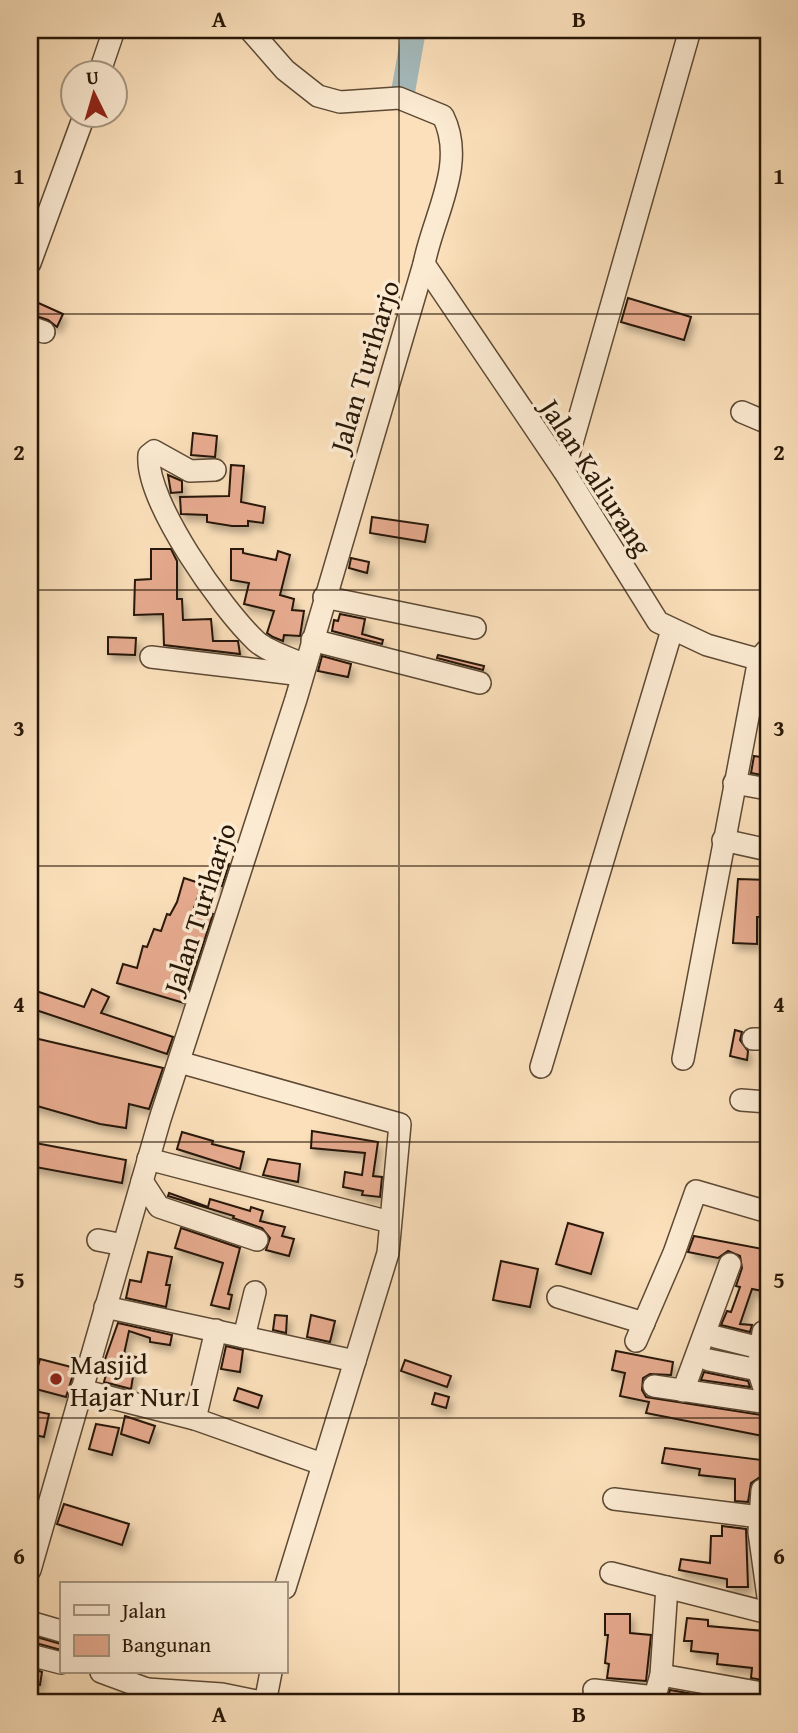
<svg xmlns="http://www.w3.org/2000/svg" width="798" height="1733" font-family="'Gentium Book Plus',serif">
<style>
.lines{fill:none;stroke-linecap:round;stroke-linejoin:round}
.river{stroke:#a4babc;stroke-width:24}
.building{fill:#e7ab8f;stroke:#281707;stroke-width:2;filter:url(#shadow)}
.minor-casing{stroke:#5d4934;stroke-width:24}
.minor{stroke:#fcebd3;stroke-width:21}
.grid{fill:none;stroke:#281707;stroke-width:2;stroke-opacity:0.55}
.poi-dot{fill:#8f2418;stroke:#fcebd3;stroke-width:2.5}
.labels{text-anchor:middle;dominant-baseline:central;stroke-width:7;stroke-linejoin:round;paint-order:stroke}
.street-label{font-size:28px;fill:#281707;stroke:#fcebd3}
.poi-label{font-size:28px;fill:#281707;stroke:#fcebd3;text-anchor:start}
.neatline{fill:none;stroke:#281707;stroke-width:2.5}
.grid-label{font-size:23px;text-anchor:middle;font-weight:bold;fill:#281707}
</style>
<defs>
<filter id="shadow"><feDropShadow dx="3.5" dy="6" stdDeviation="3.5" flood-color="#0004"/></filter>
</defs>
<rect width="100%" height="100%" fill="#fbe0bb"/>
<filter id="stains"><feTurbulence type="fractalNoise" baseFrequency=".00286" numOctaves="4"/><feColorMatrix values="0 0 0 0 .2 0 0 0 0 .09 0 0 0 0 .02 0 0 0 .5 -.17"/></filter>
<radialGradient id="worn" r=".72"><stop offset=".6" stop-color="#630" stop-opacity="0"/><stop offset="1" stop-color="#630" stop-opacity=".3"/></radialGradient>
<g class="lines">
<path class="river" d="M403 92 414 30"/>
</g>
<g class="building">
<path d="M628 298 691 317 684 340 621 322Z"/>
<path d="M34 301 63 314 57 327 48 320 30 314Z"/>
<path d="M193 433 217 436 215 457 191 455Z"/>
<path d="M231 465 244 466 241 502 265 507 263 523 248 521V526H232L207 522V515L181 514 180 497 229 496Z"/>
<path d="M168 475 182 481V492L171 493Z"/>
<path d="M372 517 428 525 425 542 370 533Z"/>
<path d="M151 549H171L177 561V599H182L183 620 211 619 213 641H238L240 654 164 645 163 614 134 615 135 580 151 579Z"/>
<path d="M231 549H243V553L276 560 278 551 290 555 280 595 294 599 292 610 304 611 300 636 284 635 283 641 273 637 267 633 274 611 244 604 249 583 231 580Z"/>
<path d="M351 558 369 562 367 573 349 568Z"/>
<path d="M340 614 365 619 362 634 383 640 382 644 332 631 334 620 338 621Z"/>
<path d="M108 637 136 638 135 655 108 654Z"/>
<path d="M438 655 484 666 483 670 437 658Z"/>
<path d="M322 656 351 664 348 677 318 671Z"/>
<path d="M754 756 768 758V776L751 773Z"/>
<path d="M215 860 229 864 222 886 209 883Z"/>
<path d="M184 878 202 884 194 908 213 914 184 1003 117 983 123 964 137 968 143 946 147 947 154 929 161 931 167 914 170 915 177 902Z"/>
<path d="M738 879 768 880 767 917H757V944L733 943Z"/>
<path d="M30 989 84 1007 92 989 109 997 101 1013 173 1037 167 1054 30 1008Z"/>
<path d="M735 1030 742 1032 740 1040 748 1051 747 1060 730 1056Z"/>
<path d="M30 1037 163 1068 149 1109 129 1104 126 1128 100 1124 30 1104Z"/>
<path d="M312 1131 378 1142 373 1176 382 1177 380 1197 362 1195 363 1191 343 1187 345 1172 362 1175 365 1153 311 1148Z"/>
<path d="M182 1132 213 1141 212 1144 244 1152 240 1169 177 1149Z"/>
<path d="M30 1142 126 1160 122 1183 30 1166Z"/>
<path d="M268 1159 300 1164 298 1182 263 1175Z"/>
<path d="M169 1193 208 1207 210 1199 250 1211 251 1207 263 1211 260 1221 285 1227 282 1236 294 1239 289 1256 266 1250 270 1238 262 1228 233 1218 234 1216 168 1196Z"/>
<path d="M568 1223 603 1233 591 1274 556 1264Z"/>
<path d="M181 1228 240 1248 228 1294 232 1295 229 1309 211 1305 223 1263 175 1248Z"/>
<path d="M694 1236 768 1250V1292L752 1289 740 1324 752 1325 750 1332 721 1325 727 1311 731 1312 740 1287 736 1286 742 1268 740 1256 728 1251 718 1258 688 1252Z"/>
<path d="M148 1252 172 1257 166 1285H170L166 1307 126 1298 130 1280 141 1282Z"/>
<path d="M501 1261 538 1269 530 1307 493 1300Z"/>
<path d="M275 1315 287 1316 286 1333 273 1330Z"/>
<path d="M311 1315 335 1321 330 1342 307 1337Z"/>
<path d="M118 1323 172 1335 170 1345 150 1342V1338L129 1331 124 1354 136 1357 131 1389 104 1382 108 1367 103 1365Z"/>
<path d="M226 1346 243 1350 240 1372 221 1369Z"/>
<path d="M616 1351 673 1362 671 1375 650 1374 643 1378 642 1390 646 1397 768 1416V1437L646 1413 649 1402 620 1396 625 1373 612 1370Z"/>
<path d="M40 1359 75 1368 66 1397 32 1388Z"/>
<path d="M405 1360 451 1376 447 1387 401 1371Z"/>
<path d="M704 1372 748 1381 750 1387 701 1380Z"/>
<path d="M238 1388 262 1396 258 1408 234 1400Z"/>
<path d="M435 1393 449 1397 446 1408 432 1404Z"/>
<path d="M30 1410 49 1414 44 1437 30 1434Z"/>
<path d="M125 1416 155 1426 149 1443 121 1434Z"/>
<path d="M96 1424 119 1428 112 1455 89 1449Z"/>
<path d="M665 1448 762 1460 760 1477 751 1483 748 1502 735 1501V1479L699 1475 700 1469 662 1463Z"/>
<path d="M64 1504 129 1524 122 1545 57 1524Z"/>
<path d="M722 1526 746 1529 748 1587H727V1579L679 1570 681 1559 710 1563 711 1536H722Z"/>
<path d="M605 1614H630V1633L651 1635 646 1681 607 1678 609 1664 605 1663 608 1635H605Z"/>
<path d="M687 1618 708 1620V1626L764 1631 762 1671 768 1672V1681L751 1678 752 1668 717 1664 718 1654 691 1651 692 1641H684Z"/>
<path d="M33 1636 61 1644V1650L32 1642Z"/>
<path d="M30 1668 42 1672 40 1685 30 1684Z"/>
<path d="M670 1690 694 1694 693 1703 667 1700Z"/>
</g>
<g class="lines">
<defs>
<g id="minor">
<path d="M99 74 114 30"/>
<path d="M30 263 84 116"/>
<path d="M424 264 564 471 658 622 707 645 768 662"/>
<path d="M30 327 44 332"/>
<path d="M742 412 768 423"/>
<path d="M215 470 190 471 154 451 149 455C145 501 222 609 256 641 268 652 290 658 305 665"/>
<path d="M564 471 690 30"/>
<path d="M324 597 475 628"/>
<path d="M312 640 480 683"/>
<path d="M151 657 302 675"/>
<path d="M734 783 768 789"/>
<path d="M723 840 768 850"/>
<path d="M753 1039H768"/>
<path d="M683 1059 759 659 767 650"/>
<path d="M179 1062 400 1124 388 1253 355 1361"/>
<path d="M541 1067 672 630"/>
<path d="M741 1100 768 1102"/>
<path d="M148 1159 390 1222"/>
<path d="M142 1181 159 1207 257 1240"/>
<path d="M98 1240 123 1245"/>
<path d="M558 1297 644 1323"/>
<path d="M105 1307 355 1361 285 1588"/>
<path d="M763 1332 758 1370 768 1400"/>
<path d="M244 1337 255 1292"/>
<path d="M716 1337 760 1348"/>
<path d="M636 1341 674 1253 696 1191 768 1212"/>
<path d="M709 1360 758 1370"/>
<path d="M654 1386 768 1403"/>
<path d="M81 1390 195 1419 322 1464"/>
<path d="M683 1391 730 1264"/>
<path d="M195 1419 216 1330"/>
<path d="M762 1490 759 1532 768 1597"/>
<path d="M614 1499 760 1517"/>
<path d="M30 1570 160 1119 296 699 424 264C433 216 467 164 443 116L399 98 340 102 318 96 285 70 250 30"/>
<path d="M611 1573 768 1613"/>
<path d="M30 1622 61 1631"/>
<path d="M30 1655 61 1663"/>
<path d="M101 1672 147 1689"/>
<path d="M661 1675 768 1694"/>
<path d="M594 1690 655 1697"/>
<path d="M147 1703V1689L222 1694 266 1703"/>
<path d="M265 1703 271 1672"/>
<path d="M653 1703 661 1675 667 1587"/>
</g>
</defs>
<use href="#minor" class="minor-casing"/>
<use href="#minor" class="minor"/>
</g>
<path class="grid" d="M399 30V1703M30 314H768M30 590H768M30 866H768M30 1142H768M30 1418H768"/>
<circle class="poi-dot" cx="56" cy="1379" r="7"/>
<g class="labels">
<g class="street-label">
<text transform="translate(364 366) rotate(-73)">Jalan Turiharjo</text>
<text transform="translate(597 477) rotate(57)">Jalan Kaliurang</text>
<text transform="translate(199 908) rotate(-72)">Jalan Turiharjo</text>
</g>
<g class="poi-label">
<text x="70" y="1363">Masjid<tspan x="70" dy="32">Hajar Nur I</tspan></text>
</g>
</g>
<rect width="798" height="1733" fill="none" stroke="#fbe0bb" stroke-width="77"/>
<rect x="60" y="1582" width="228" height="91" fill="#fcebd3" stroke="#a79681" stroke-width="2"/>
<rect x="74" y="1605" width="35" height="10" fill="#fcebd3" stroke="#a79681" stroke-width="2"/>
<text x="122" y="1618" font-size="21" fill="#281707">Jalan</text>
<rect x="74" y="1635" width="35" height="21" fill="#e7ab8f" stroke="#a79681" stroke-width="2"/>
<text x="122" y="1652" font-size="21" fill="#281707">Bangunan</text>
<g transform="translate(94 94) rotate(355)"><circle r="33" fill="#fcebd3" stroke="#a79681" stroke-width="2"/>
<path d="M0-5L12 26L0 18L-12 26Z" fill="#8f2418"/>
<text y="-10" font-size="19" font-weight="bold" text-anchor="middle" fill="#281707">U</text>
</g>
<rect x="38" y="38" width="722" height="1656" class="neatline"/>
<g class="grid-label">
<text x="219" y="27">A</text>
<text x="579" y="27">B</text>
<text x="19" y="184">1</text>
<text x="779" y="184">1</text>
<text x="19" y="460">2</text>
<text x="779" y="460">2</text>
<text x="19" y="736">3</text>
<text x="779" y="736">3</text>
<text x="19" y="1012">4</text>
<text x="779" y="1012">4</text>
<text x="19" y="1288">5</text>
<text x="779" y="1288">5</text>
<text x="19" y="1564">6</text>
<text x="779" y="1564">6</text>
<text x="219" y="1722">A</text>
<text x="579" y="1722">B</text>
</g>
<rect width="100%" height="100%" filter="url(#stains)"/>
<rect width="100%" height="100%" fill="url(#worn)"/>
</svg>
